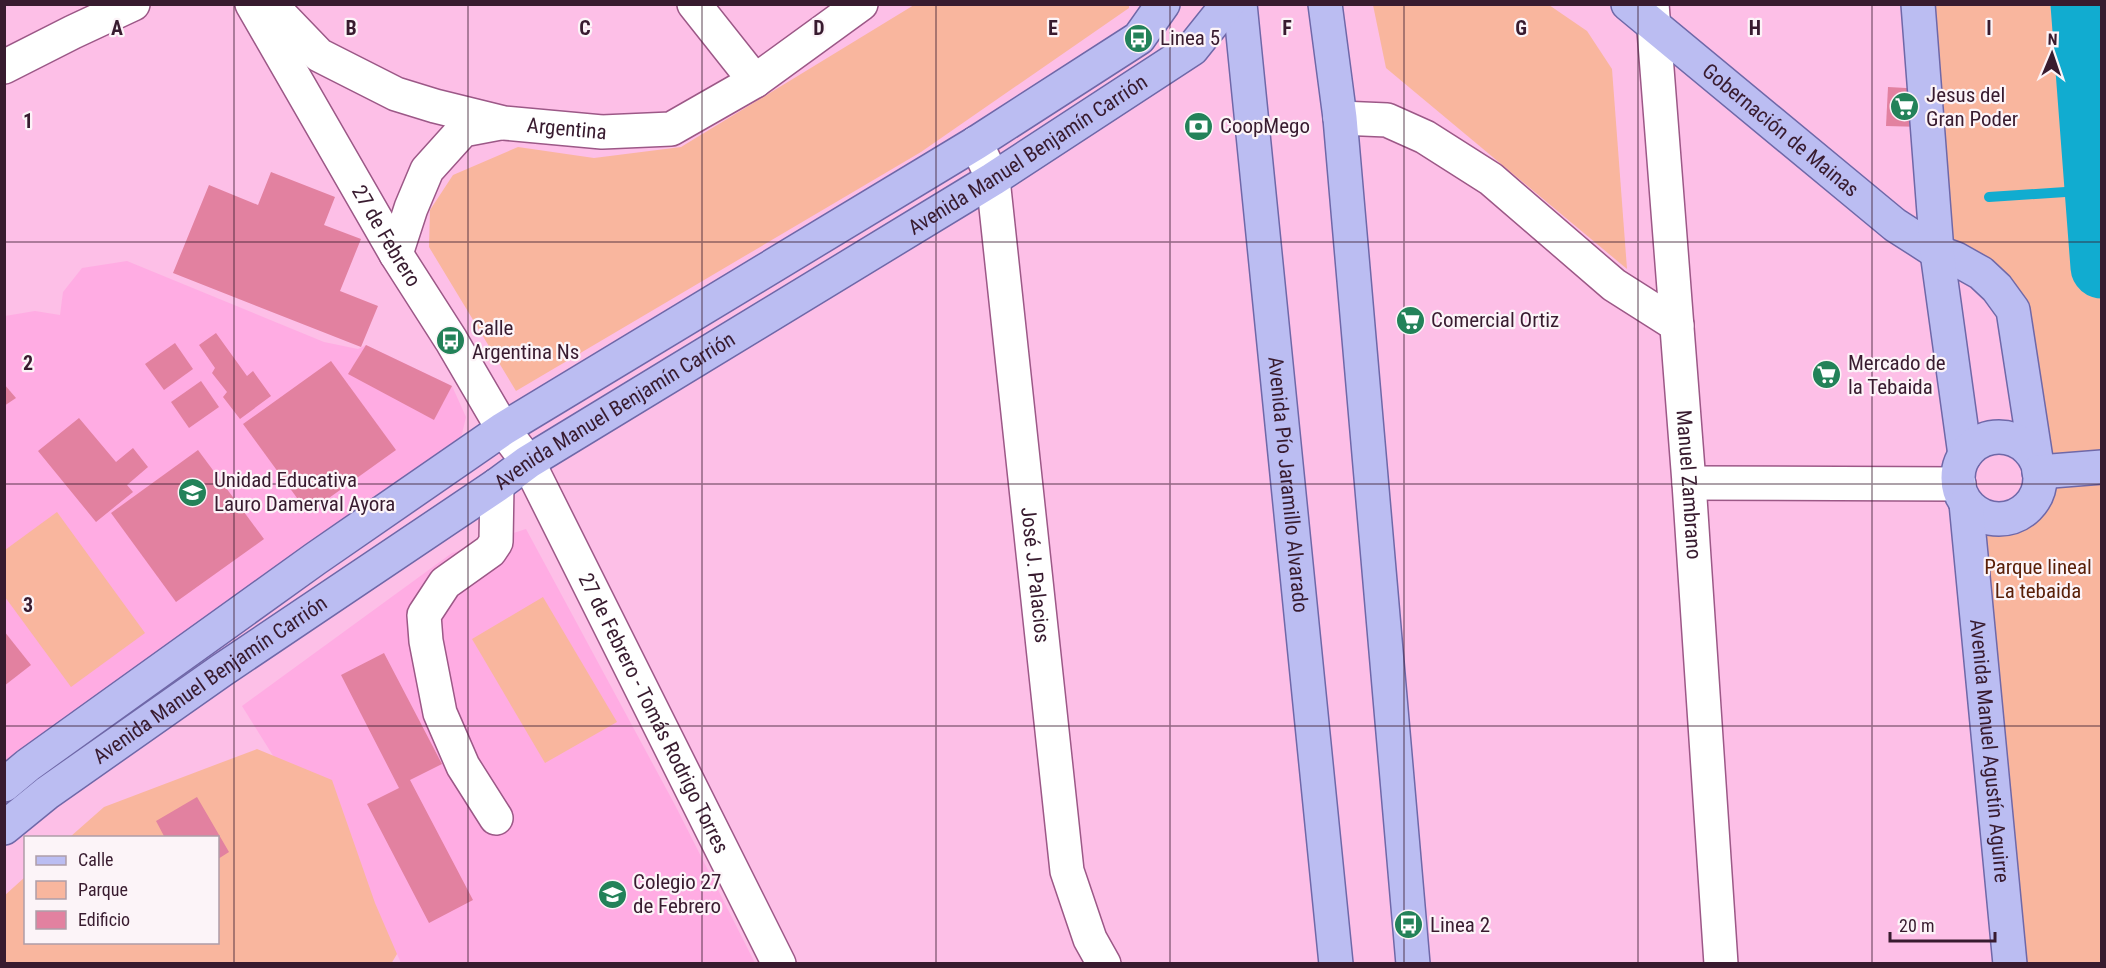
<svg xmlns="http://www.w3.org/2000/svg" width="2106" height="968" font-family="'Roboto Condensed',sans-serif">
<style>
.built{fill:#fface3}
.green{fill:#f9b69e}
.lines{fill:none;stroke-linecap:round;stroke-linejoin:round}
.stream{stroke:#11acd0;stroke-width:10}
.river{stroke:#11acd0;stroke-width:63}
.building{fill:#e281a0}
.minor-casing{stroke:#9c5887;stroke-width:36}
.major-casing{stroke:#6f68a8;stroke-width:36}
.minor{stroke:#fff;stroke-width:33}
.major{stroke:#bbbdf2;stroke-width:33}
.grid{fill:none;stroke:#381b2f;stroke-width:1.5;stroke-opacity:0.55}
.labels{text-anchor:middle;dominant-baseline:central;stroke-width:4.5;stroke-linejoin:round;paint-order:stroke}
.poi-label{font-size:21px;fill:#381b2f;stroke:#fcf4f8;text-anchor:start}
.street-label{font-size:21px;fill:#381b2f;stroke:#fcf4f8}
.park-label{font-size:21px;fill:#591f07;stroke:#fcf4f8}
.grid-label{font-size:20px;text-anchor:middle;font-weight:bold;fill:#381b2f;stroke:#fcf4f8;stroke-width:4.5;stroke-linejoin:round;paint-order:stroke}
</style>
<rect width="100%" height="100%" fill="#fdbfe7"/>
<g class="built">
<path d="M127 261 324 342 358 349 366 345 452 386 466 417 461 438 303 547 5 773V316L35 311 60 315 63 292 82 268Z"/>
<path d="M526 529 675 805 755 963H401L397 954 242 706 452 553Z"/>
</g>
<g class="green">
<path d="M914 5H1129V8L921 152 516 391 429 247 430 210 453 175 518 147 594 158 681 147Z"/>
<path d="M1373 5H1549L1587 31 1612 69 1627 269 1386 68Z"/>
<path d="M1918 5H2101V963H2011L1974 510C2006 528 2033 514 2040 480L2013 310 1937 252Z"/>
<path d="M57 512 145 633 71 687 5 597V550Z"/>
<path d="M543 597 617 722 545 763 472 639Z"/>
<path d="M257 749 332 780 375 903 397 954 391 964 5 963 4 896 25 877 26 942H218V838L70 837 104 807Z"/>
</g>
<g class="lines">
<path class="stream" d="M1989 197 2095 190"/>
<path class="river" d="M2082 4 2102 267"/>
</g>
<g class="building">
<path d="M1888 87 1924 89 1922 127 1886 126Z"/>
<path d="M271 172 335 197 324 225 361 239 340 291 378 306 361 347 173 273 209 185 258 205Z"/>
<path d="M216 333 247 376 253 371 271 396 240 419 223 397 227 392 212 373 215 368 199 345Z"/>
<path d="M175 343 193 369 164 390 145 364Z"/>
<path d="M366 345 452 386 434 420 348 374Z"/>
<path d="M331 361 396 450 308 513 243 424Z"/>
<path d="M201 381 219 407 189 428 171 402Z"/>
<path d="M4 384 16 398 4 406Z"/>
<path d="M79 418 116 462 133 448 148 467 127 485 133 492 96 522 38 451Z"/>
<path d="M198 450 264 539 176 602 111 513Z"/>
<path d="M4 631 31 665 4 686Z"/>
<path d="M384 653 442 764 410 780 473 900 429 923 367 804 399 788 341 675Z"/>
<path d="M197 797 229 852 218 859V838H165L156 821Z"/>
</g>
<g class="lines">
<defs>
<g id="minor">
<path id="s1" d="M252 4 396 254 451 340 503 429 528 462 779 964"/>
<path id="s2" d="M270 4 319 55 396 94 435 106 504 123 602 132 671 129 755 81 861 4"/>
<path d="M694 4 755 81"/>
<path id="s3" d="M1652 4 1689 483 1721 964"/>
<path d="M4 67 73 32 133 4"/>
<path d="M1340 118 1387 120 1425 137 1491 179 1614 285 1677 325"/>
<path id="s4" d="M976 143 993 179 1067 871 1090 939 1104 964"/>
<path d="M396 254 411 208 427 170 463 130 500 123"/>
<path d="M1689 483 1959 484"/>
<path d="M496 818 463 766 440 713 426 641 424 615 445 583 490 551 496 542 497 485"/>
</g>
<g id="major">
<path id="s5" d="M1240 4 1336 964"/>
<path d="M1325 4 1340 118 1413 964"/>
<path id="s6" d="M1628 4 1895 225 1937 252 1956 259 1981 273 1997 288 2013 310 2036 459"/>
<path d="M1918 4 1937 252 1965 455"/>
<circle cx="1999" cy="478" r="41"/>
<path d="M2039 472 2102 467"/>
<path id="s7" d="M1966 503 2010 964"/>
<path d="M4 785 28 765 315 559 503 429 976 143 1139 38 1163 4"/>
<path id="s8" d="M4 828 47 793 222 670 497 485 528 462 993 179 1192 49 1228 4"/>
</g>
</defs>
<use href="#minor" class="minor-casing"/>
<use href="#major" class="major-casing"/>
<use href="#minor" class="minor"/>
<use href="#major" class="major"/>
</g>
<path class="grid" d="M234 4V964M468 4V964M702 4V964M936 4V964M1170 4V964M1404 4V964M1638 4V964M1872 4V964M4 242H2102M4 484H2102M4 726H2102"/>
<defs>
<symbol id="bus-disc" viewBox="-11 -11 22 22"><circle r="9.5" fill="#238259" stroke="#fcf4f8"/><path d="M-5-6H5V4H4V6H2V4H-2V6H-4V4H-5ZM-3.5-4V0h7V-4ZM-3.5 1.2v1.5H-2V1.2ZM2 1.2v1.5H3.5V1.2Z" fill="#fff"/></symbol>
<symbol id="supermarket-disc" viewBox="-11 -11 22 22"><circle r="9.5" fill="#238259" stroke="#fcf4f8"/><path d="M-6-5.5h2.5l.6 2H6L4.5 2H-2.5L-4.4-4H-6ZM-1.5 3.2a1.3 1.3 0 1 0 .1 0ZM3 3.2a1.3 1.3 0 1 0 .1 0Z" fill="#fff"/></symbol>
<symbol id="bank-disc" viewBox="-11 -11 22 22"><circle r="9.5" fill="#238259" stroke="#fcf4f8"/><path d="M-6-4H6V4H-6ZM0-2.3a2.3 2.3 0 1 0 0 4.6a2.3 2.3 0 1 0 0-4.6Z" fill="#fff"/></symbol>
<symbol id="school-disc" viewBox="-11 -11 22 22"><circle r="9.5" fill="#238259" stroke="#fcf4f8"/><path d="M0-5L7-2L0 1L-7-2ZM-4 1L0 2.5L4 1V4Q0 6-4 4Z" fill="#fff"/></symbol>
</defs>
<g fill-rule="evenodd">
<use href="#bus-disc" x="1122" y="22" width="33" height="33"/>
<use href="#supermarket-disc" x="1888" y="90" width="33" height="33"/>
<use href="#bank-disc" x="1182" y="110" width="33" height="33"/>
<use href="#supermarket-disc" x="1394" y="304" width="33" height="33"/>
<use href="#bus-disc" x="434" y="324" width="33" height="33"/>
<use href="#supermarket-disc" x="1810" y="358" width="33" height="33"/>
<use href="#school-disc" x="176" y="476" width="33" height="33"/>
<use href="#school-disc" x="596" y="878" width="33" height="33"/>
<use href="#bus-disc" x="1392" y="908" width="33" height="33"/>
</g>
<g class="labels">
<g class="poi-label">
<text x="1160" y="38">Linea 5</text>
<text x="1926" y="95">Jesus del<tspan x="1926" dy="24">Gran Poder</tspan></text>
<text x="1220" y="126">CoopMego</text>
<text x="1431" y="320">Comercial Ortiz</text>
<text x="472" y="328">Calle<tspan x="472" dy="24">Argentina Ns</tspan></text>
<text x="1848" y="363">Mercado de<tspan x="1848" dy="24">la Tebaida</tspan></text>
<text x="214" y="480">Unidad Educativa<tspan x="214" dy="24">Lauro Damerval Ayora</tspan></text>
<text x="633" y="882">Colegio 27<tspan x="633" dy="24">de Febrero</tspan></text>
<text x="1430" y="925">Linea 2</text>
</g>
<g class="street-label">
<text stroke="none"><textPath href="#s2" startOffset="332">Argentina</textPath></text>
<text stroke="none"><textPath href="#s6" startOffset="198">Gobernación de Mainas</textPath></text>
<text stroke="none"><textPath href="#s8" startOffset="1226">Avenida Manuel Benjamín Carrión</textPath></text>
<text stroke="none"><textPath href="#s1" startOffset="268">27 de Febrero</textPath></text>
<text stroke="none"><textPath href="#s8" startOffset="740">Avenida Manuel Benjamín Carrión</textPath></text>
<text stroke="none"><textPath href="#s5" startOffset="483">Avenida Pío Jaramillo Alvarado</textPath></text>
<text stroke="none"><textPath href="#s3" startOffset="482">Manuel Zambrano</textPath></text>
<text stroke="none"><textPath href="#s4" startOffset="438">José J. Palacios</textPath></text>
<text stroke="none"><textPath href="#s8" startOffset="254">Avenida Manuel Benjamín Carrión</textPath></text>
<text stroke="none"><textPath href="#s1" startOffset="816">27 de Febrero - Tomás Rodrigo Torres</textPath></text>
<text stroke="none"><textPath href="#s7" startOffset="249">Avenida Manuel Agustín Aguirre</textPath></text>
</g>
<g class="park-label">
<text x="2038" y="567">Parque lineal<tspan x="2038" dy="24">La tebaida</tspan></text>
</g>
</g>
<g class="grid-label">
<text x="117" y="35">A</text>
<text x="351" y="35">B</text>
<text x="585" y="35">C</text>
<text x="819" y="35">D</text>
<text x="1053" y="35">E</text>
<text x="1287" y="35">F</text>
<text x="1521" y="35">G</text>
<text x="1755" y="35">H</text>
<text x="1989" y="35">I</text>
<text x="28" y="128">1</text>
<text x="28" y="370">2</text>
<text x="28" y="612">3</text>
</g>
<rect width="2106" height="968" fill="none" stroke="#381b2f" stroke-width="12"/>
<rect x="24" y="836" width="195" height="108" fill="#fcf4f8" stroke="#ae9da8" stroke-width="1.5"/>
<rect x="36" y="856" width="30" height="9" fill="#bbbdf2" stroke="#ae9da8" stroke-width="1.5"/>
<text x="78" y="866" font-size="18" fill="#381b2f">Calle</text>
<rect x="36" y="881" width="30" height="18" fill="#f9b69e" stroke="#ae9da8" stroke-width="1.5"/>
<text x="78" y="896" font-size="18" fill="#381b2f">Parque</text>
<rect x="36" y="911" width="30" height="18" fill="#e281a0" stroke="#ae9da8" stroke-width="1.5"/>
<text x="78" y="926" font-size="18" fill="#381b2f">Edificio</text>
<g transform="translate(2052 54) rotate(2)" stroke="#fcf4f8" stroke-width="4.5" paint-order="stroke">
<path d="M0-4.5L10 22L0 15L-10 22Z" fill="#381b2f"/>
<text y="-9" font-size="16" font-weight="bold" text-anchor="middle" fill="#381b2f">N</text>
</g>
<path d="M1890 932v9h105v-9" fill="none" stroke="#381b2f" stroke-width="3"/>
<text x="1899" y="932" font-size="18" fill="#381b2f" stroke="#fcf4f8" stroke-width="4.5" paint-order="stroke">20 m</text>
</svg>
